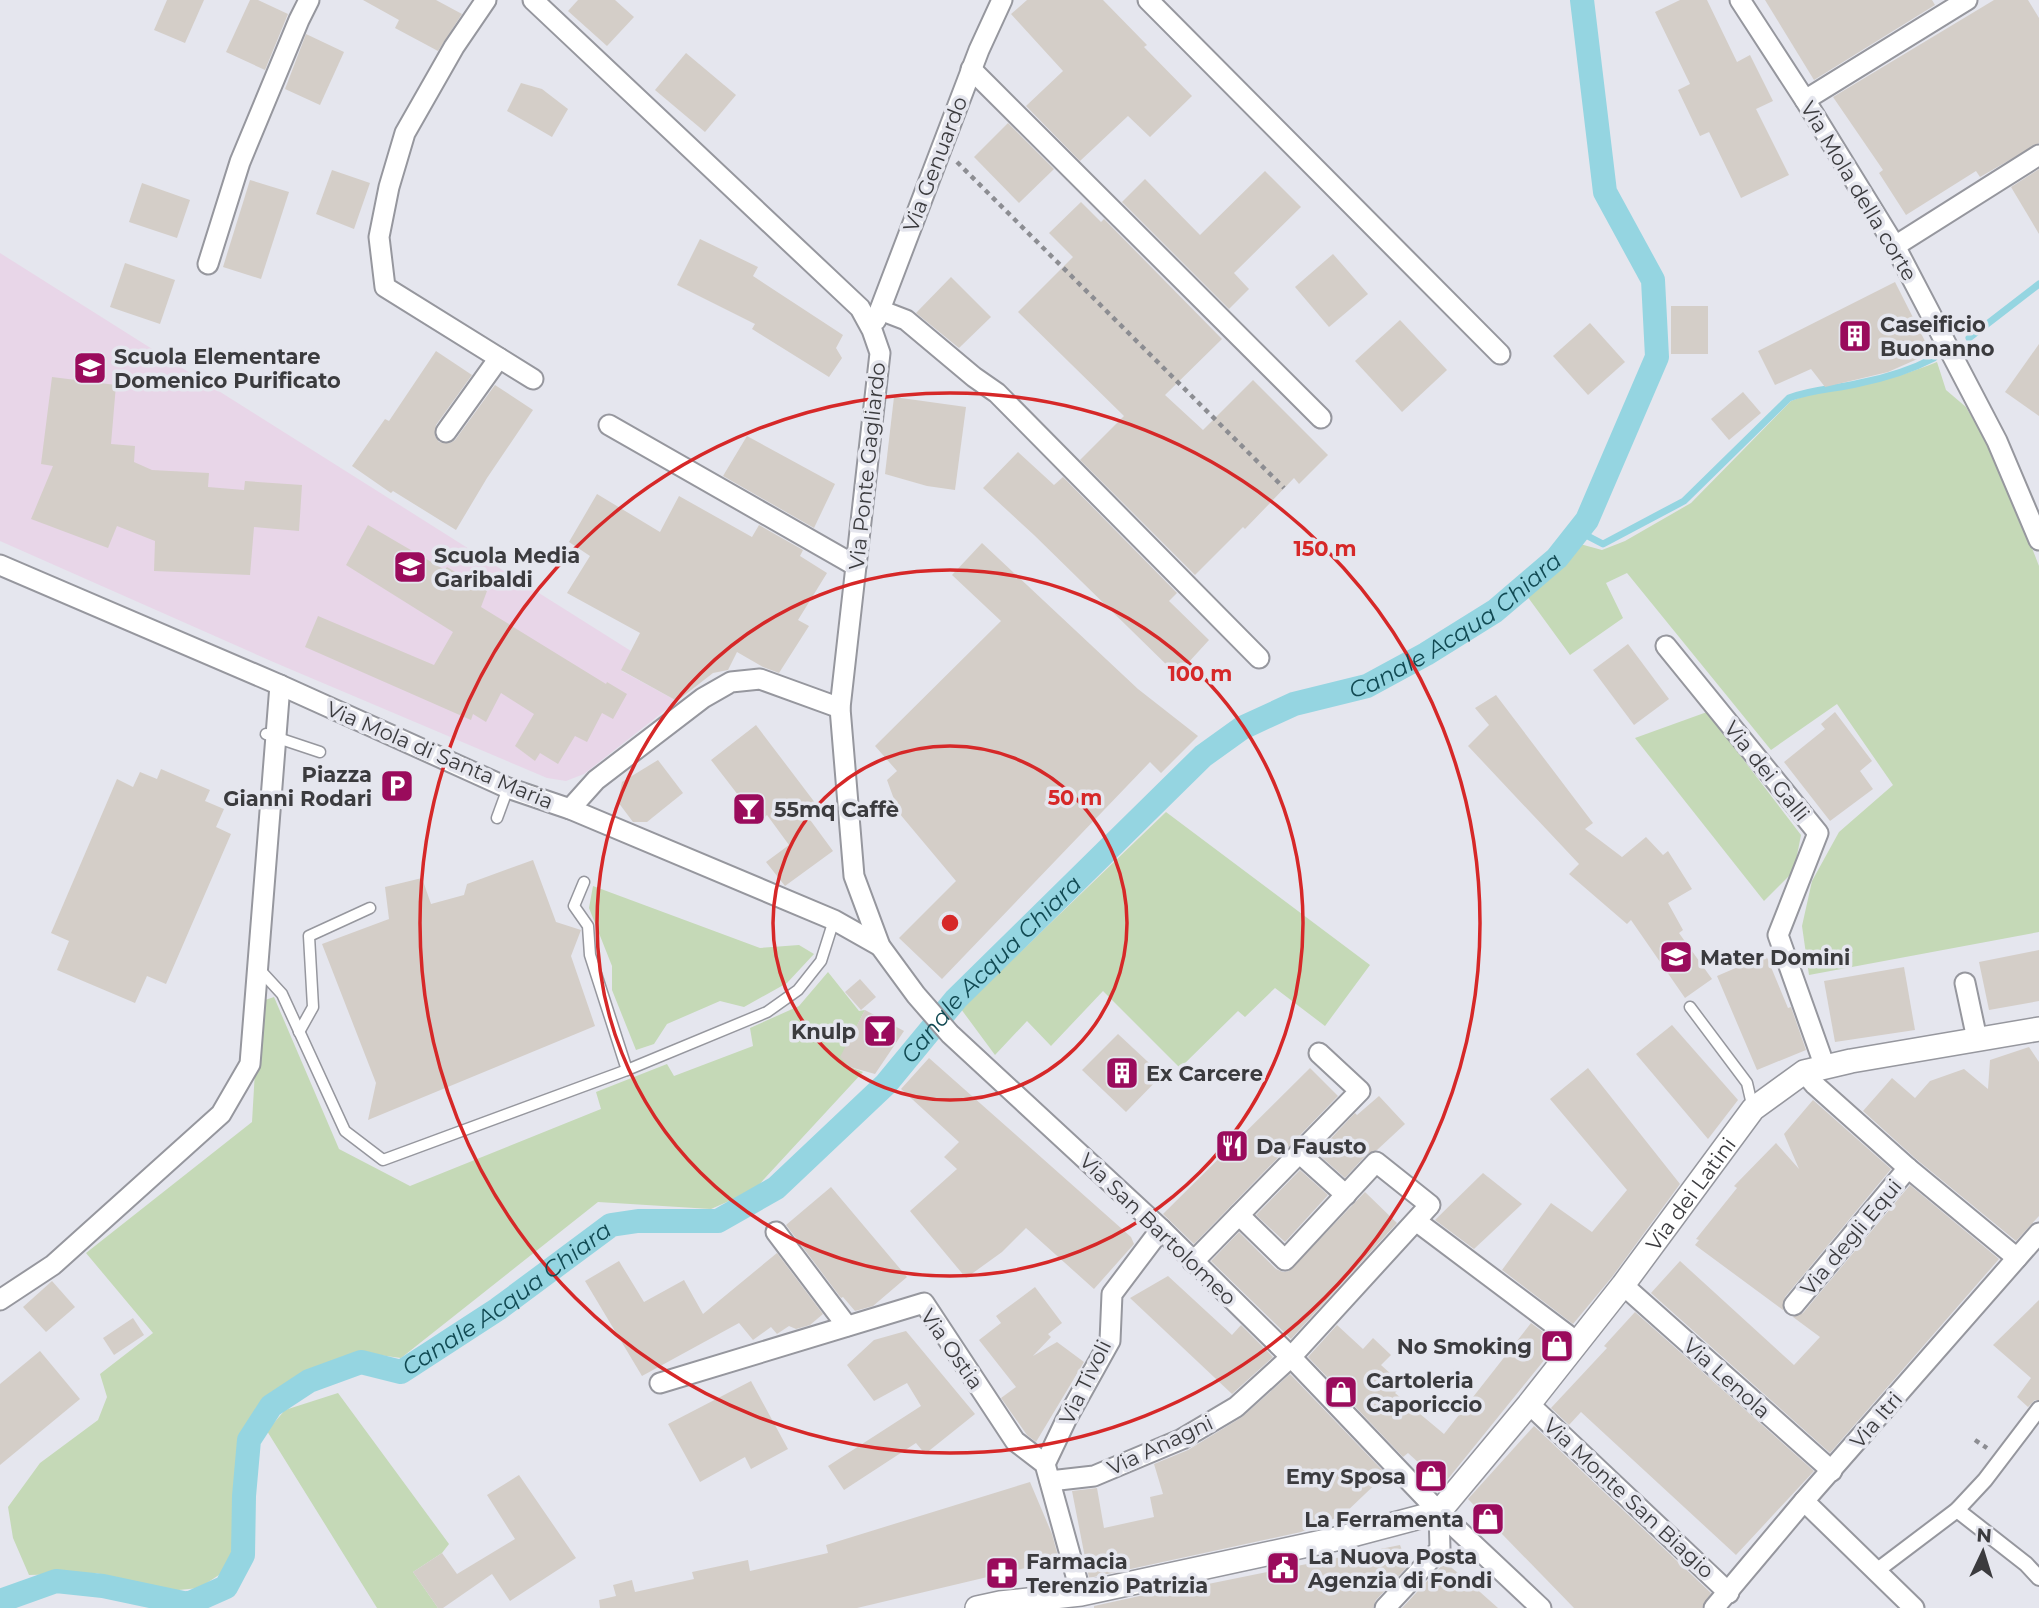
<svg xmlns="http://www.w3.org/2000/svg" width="2039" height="1608" font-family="Montserrat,sans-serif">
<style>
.education{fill:#e8d6e8}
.green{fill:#c5d9b7}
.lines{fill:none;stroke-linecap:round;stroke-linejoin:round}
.stream{stroke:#95d5e1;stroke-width:7}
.canal{stroke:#95d5e1;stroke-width:24}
.building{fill:#d4cec8}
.service-casing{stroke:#96979e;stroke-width:13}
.pedestrian-casing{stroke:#96979e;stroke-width:18}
.minor-casing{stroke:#96979e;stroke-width:23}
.tertiary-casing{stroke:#96979e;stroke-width:26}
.path{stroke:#8c8d92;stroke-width:4.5;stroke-dasharray:5 5;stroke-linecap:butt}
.service{stroke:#fff;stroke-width:10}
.pedestrian{stroke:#fff;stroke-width:14}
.minor{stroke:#fff;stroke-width:19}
.tertiary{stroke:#fff;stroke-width:23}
.ring{fill:none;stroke:#d62828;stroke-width:3.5}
.labels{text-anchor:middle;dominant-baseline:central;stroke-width:7;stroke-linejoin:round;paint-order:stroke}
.street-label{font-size:21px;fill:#3b3b3e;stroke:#e5e6ee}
.poi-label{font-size:21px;font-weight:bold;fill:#3b3b3e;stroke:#e5e6ee;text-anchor:start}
.water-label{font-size:23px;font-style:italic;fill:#114a53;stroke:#e5e6ee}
.centre{fill:#d62828;stroke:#e5e6ee;stroke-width:3.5}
.ring-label{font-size:21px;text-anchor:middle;font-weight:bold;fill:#d62828;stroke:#e5e6ee;stroke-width:7;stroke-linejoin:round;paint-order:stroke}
</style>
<rect width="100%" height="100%" fill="#e5e6ee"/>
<path class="education" d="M0 253 631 651 622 671 677 701 584 774 566 781 547 778 278 664 0 541Z"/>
<g class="green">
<path d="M1937 362 1946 390 1966 407 2001 468 2039 566V932L1809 975 1802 926 1812 881 1839 832 1893 785 1837 704 1771 750 1627 573 1606 583 1623 618 1570 655 1527 596 1580 544 1602 550 1625 541 1691 503 1791 401C1812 392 1834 390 1857 386 1884 381 1912 372 1937 362Z"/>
<path d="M1707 712 1801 835 1794 871 1764 901 1635 738Z"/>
<path d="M1166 812 1370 965 1325 1026 1275 988 1245 1017 1238 1011 1180 1068 1103 991 1051 1046 1027 1021 995 1055 961 1009Z"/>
<path d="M593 886 760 948 799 945 814 954 787 983 744 1007 720 1001 667 1024 654 1044 636 1050 612 990V966L589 908Z"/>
<path d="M828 972 859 1011 865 1010 841 1057 850 1067 863 1072 754 1190 711 1209 598 1202 401 1358 364 1353 306 1375 266 1403 245 1439 238 1497V1555L222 1573 199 1588 168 1591 96 1573 29 1575 13 1538 8 1507 40 1463 98 1420 107 1397 100 1374 153 1333 86 1253 252 1122 259 1002 274 997 339 1149 410 1186 601 1109 596 1092 667 1064 674 1076 753 1046 750 1028 799 1006Z"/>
<path d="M338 1393 449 1544 442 1553 413 1572 438 1608H377L267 1431 285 1410Z"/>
</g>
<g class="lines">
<g class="stream">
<path d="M1969 338 2039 284"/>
<path d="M1578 531 1603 544 1684 501 1789 398C1812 389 1836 389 1860 383 1885 378 1911 370 1934 358"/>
</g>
<path class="canal" id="s1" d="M0 1601 56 1581 103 1586 188 1604 226 1587 243 1555 244 1496 249 1440 271 1406 309 1381 361 1362 401 1372 498 1309 611 1225 638 1221H718L776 1188 886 1084 956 999 1203 756 1242 728 1294 704 1367 686 1426 654 1495 611 1557 558 1587 520 1657 357 1653 280 1605 192 1582 0"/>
</g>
<g class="building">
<path d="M167 0H204L185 43 154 30Z"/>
<path d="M250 0H258L288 14 265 70 226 52Z"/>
<path d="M363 0H436L462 14 438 51 395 28 399 20Z"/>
<path d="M578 0H615L634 17 607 46 568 11Z"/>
<path d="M1027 0H1103L1147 45 1144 47 1192 96 1150 137 1128 116 1080 161 1026 106 1063 71 1011 14Z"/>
<path d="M1680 0H1707L1737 62 1750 55 1773 101 1756 109 1789 175 1741 198 1709 132 1700 136 1678 90 1690 84 1655 12Z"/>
<path d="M1765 0H1932L1935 5 1814 80Z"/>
<path d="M1994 0H2028L2039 18V143L1980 177 1976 171 1906 215 1879 173 1883 170 1833 97Z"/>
<path d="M306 34 344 52 320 105 285 89Z"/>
<path d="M686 53 736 95 705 132 655 90Z"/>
<path d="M521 83 542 89 568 109 552 137 507 111Z"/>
<path d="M1008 123 1054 169 1019 203 974 157Z"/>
<path d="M2039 169V234L2011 187Z"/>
<path d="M332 170 370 183 354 229 316 214Z"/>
<path d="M1265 171 1301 207 1234 273 1249 289 1229 309 1122 202 1145 179 1200 235Z"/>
<path d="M250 180 289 192 261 279 223 267Z"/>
<path d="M142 183 190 200 177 238 129 222Z"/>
<path d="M1081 202 1101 222 1104 219 1222 339 1165 395 1203 430 1253 380 1328 455 1299 484 1294 478 1245 529 1243 527 1195 575 1080 460 1124 416 1018 312 1073 257 1049 233Z"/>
<path d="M700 239 758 267 753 276 843 335 836 348 842 358 829 377 752 329 755 324 677 285Z"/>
<path d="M1333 254 1368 294 1329 327 1295 287Z"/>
<path d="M125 263 175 280 160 324 110 307Z"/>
<path d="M951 277 991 317 959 348 916 313Z"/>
<path d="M1895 282 1931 353 1888 372 1825 387 1811 369 1775 385 1758 351Z"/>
<rect x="1671" y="306" width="37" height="48"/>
<path d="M1400 320 1447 370 1402 412 1355 361Z"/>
<path d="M1590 323 1625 362 1588 395 1553 356Z"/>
<path d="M2039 344V416L2005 392Z"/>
<path d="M436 351 472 375 436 425 435 436 439 442 450 443 455 440 495 385 533 410 487 478 456 530 393 491 391 493 352 466 385 419 389 421Z"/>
<path d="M52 377 116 385 111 444 135 446 134 462 152 470 209 473 208 487 244 490 245 481 302 485 299 531 254 527 250 575 154 571 155 541 117 526 108 548 31 519 53 466 41 464Z"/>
<path d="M1743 392 1761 413 1729 440 1711 419Z"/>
<path d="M894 397 966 407 955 490 927 486 885 474Z"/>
<path d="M747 436 835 484 814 528 723 476Z"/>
<path d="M1018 452 1054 485 1063 477 1177 593 1169 601 1209 640 1177 675 1034 535 983 488Z"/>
<path d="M597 494 660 532 679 496 752 537 759 525 803 550 800 556 827 573 798 620 809 626 779 673 763 667 737 652 728 670 713 673 677 701 621 670 640 633 567 593 590 556 569 542Z"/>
<path d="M368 525 445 570 447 567 487 591 481 607 606 684 607 682 627 694 613 719 602 713 587 742 575 736 558 764 540 753 535 761 515 746 534 714 501 693 486 722 473 714 471 720 305 647 318 616 434 665 453 632 346 565Z"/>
<path d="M982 543 1138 689 1198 736 1161 773 1150 762 942 979 899 938 956 881 899 813 887 780 897 771 875 746 1001 621 952 575Z"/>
<path d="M1628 644 1669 699 1634 725 1593 670Z"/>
<path d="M1496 695 1593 823 1585 829 1622 857 1646 837 1663 855 1668 851 1692 889 1668 903 1683 930 1679 933 1712 979 1685 998 1631 920 1627 924 1569 874 1579 864 1468 746 1489 725 1475 708Z"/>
<path d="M1835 712 1872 761 1860 771 1873 789 1830 821 1784 762 1825 729 1821 724Z"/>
<path d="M756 725 819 808 808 817 833 851 785 886 766 862 789 845 767 815 759 822 711 760Z"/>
<path d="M658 760 683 793 647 822H633L618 802 622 782Z"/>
<path d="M161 769 210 790 205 801 224 809 216 827 231 834 166 984 147 976 135 1003 57 970 69 941 51 933 117 779 133 787 140 772 157 779Z"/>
<path d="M533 860 556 922 581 930 571 956 595 1026 368 1120 376 1083 322 944 389 919 385 887 422 878 431 904 464 895 467 884Z"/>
<path d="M2039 950V1001L1989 1010 1979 962Z"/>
<path d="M1766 955 1788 1008 1791 1007 1806 1050 1757 1070 1717 976Z"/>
<path d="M1904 967 1915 1030 1835 1042 1824 981Z"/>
<path d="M860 979 876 997 861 1010 845 992Z"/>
<path d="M865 1010 904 1031 875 1074 850 1067 840 1057Z"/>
<path d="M1672 1025 1738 1100 1708 1139 1636 1054Z"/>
<path d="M1118 1034 1162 1075 1126 1112 1082 1070Z"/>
<path d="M2029 1047 2039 1062V1216L2016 1241 1916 1159 1863 1111 1892 1078 1915 1098 1930 1081 1964 1069 1988 1089 1990 1060Z"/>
<path d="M929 1058 1131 1237 1134 1244 1094 1289 1026 1228 1002 1252 966 1278 910 1211 957 1169 944 1157 959 1142 901 1089Z"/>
<path d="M1310 1068 1338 1096 1194 1244 1163 1214Z"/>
<path d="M1588 1068 1680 1184 1612 1277 1573 1324 1502 1270 1551 1203 1592 1232 1627 1190 1550 1099Z"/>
<path d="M1379 1096 1405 1124 1377 1150 1367 1154 1345 1178 1317 1153 1355 1113 1357 1115Z"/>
<path d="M1813 1100 1891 1169 1785 1297 1783 1310 1695 1245 1699 1240 1696 1239 1737 1188 1734 1186 1776 1143 1799 1169 1784 1134Z"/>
<path d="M1300 1170 1328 1195 1285 1242 1256 1215Z"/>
<path d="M1483 1173 1522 1204 1474 1249 1435 1220Z"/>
<path d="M1910 1185 1999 1259 1830 1453 1651 1293 1680 1261 1794 1365 1820 1337 1793 1317 1803 1313Z"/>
<path d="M831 1187 907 1277 873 1306 855 1311 843 1297 841 1298 786 1225Z"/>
<path d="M1365 1192 1397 1223 1291 1339 1211 1261 1239 1232 1276 1269 1283 1272 1289 1271Z"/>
<path d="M777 1253 823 1314 810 1325 796 1329 789 1326 777 1334 771 1327 753 1340 739 1323 642 1376 585 1281 619 1261 644 1302 684 1280 703 1314Z"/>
<path d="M1168 1276 1232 1335 1241 1325 1273 1357 1232 1394 1130 1298Z"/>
<path d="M52 1281 75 1307 46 1332 23 1307Z"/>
<path d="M1035 1287 1062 1323 1048 1334 1051 1337 1033 1356 1057 1342 1084 1362 1036 1442 1027 1435 1001 1398 1016 1387 979 1340 1001 1323 996 1316Z"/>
<path d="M2039 1300V1400H2035L2028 1407 2017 1397 2031 1378 1993 1345Z"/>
<path d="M1635 1312 1814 1471 1736 1555 1581 1412 1569 1425 1551 1408 1607 1348 1604 1346Z"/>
<path d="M133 1318 144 1335 114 1355 103 1338Z"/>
<path d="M1531 1323 1558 1343 1443 1485 1408 1453 1403 1457 1308 1357 1337 1325 1363 1349 1373 1338 1391 1355 1381 1365 1403 1385 1395 1393 1444 1434Z"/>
<path d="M906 1331 975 1414 925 1454 916 1443 844 1490 828 1466 921 1406 907 1383 874 1401 847 1365 874 1340Z"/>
<path d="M40 1351 80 1399 0 1465V1384Z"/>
<path d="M1290 1374 1386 1474 1343 1515 1301 1532 1089 1578 1072 1491 1097 1488 1104 1528 1154 1517 1150 1497 1163 1494 1154 1464 1188 1450 1242 1417Z"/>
<path d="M751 1381 788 1449 751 1469 745 1457 700 1482 668 1424Z"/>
<path d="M1534 1426 1711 1593 1702 1608H1574L1468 1499Z"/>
<path d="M519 1475 576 1558 510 1601 492 1574 443 1608H438L413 1572 442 1553 457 1574 515 1539 487 1495Z"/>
<path d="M1030 1482 1052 1534 1059 1560 857 1608H600L599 1600 616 1596 613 1585 632 1580 635 1592 694 1579 692 1572 748 1560 750 1571 828 1553 826 1545Z"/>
<path d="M1400 1545 1408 1566 1376 1600 1373 1608H1094V1606L1208 1581V1584Z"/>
<path d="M1445 1562 1480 1592 1498 1608H1402Z"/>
</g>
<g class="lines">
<defs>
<g id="service">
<path d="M266 734 320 752"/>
<path d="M497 818 508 788"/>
<path d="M584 882 574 906 588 926 590 955 627 1070"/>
<path d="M259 969 282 994 345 1131 383 1160 627 1070 767 1012 798 990 821 961 834 920"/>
<path d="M1690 1007 1747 1083 1753 1109"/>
<path d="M299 1032 313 1007 309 936 370 908"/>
</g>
<g id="pedestrian">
<path d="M1957 1510 2026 1564 2039 1578"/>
<path d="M1875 1572 1957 1510 1985 1480 2039 1409"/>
</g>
<g id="minor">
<path d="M486 0 454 47 405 133 389 187 379 237 385 287 533 379"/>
<path d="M533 0 860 308 872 330 880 353 840 708 854 876 880 946 916 995 950 1034 1161 1229 1291 1357 1439 1512 1541 1608"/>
<path d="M1148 0 1500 354"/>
<path d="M1740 0 1805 100 1895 246 1997 441 2039 540"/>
<path d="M971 69 1321 418"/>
<path d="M1805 100 1967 0"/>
<path d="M1895 246 2039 155"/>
<path d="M208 264 240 162 299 20 309 0"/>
<path d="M880 310 906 320 974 377 997 393 1259 658"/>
<path d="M876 320 979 50 1002 0"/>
<path d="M609 425 856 566"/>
<path d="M446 432 499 358"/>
<path d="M0 565 280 685 508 788 570 809 834 920 880 946"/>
<path d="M1666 646 1818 833 1778 935 1825 1067"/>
<path d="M570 809 596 780 703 698 731 682 760 679 840 708"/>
<path d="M1965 983 1977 1039"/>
<path d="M1804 1072 1815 1085 1908 1168 2017 1258"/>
<path d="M1299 1153 1346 1195"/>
<path d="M1416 1221 1577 1342"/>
<path d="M776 1232 847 1326"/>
<path d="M1193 1262 1360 1091 1319 1053"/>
<path d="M1623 1285 1832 1471"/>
<path d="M0 1300 53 1265 221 1114 250 1064 280 685"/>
<path d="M1794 1305 1908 1168"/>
<path d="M660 1383 924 1303 1015 1441 1045 1464 1081 1594"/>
<path d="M1529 1404 1729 1593"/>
<path d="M1045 1464 1066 1420 1110 1341 1112 1294 1161 1229"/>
<path d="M1050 1481 1094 1476 1182 1439 1236 1407 1291 1357 1430 1205 1376 1162 1285 1260 1239 1215"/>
<path d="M1804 1501 1914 1608"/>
<path d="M1385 1608 1440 1549 1439 1512"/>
<path d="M1714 1608 1804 1501 2039 1233"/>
</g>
<g id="tertiary">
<path id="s2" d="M977 1608 1000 1603 1081 1594 1345 1537 1439 1512 1529 1404 1623 1285 1753 1109 1804 1072 1851 1061 2039 1029"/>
</g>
</defs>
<use href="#service" class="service-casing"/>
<use href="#pedestrian" class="pedestrian-casing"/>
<use href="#minor" class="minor-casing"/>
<use href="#tertiary" class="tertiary-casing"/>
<g class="path">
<path d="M957 162 1284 488"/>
<path d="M1975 1440 1987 1448"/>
</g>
<use href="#service" class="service"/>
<use href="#pedestrian" class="pedestrian"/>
<use href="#minor" class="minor"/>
<use href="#tertiary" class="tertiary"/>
</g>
<g class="ring">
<circle cx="950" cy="923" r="177"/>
<circle cx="950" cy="923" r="353"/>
<circle cx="950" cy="923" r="530"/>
</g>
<defs>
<symbol id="building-square" viewBox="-11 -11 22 22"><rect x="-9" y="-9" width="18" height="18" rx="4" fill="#9a0b5c" stroke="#e5e6ee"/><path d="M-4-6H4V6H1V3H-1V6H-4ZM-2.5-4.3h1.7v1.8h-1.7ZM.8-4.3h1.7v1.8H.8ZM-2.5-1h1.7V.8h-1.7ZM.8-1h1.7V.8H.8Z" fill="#fff"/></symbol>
<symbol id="school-square" viewBox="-11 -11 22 22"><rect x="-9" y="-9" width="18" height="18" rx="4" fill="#9a0b5c" stroke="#e5e6ee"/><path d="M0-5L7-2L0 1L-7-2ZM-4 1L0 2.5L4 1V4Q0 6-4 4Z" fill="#fff"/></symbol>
<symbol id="parking-square" viewBox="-11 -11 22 22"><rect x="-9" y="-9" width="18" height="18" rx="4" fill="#9a0b5c" stroke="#e5e6ee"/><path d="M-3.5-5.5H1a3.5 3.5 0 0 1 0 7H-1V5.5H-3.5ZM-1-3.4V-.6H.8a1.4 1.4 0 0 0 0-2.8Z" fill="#fff"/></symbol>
<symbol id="bar-square" viewBox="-11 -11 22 22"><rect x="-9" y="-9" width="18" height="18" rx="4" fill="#9a0b5c" stroke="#e5e6ee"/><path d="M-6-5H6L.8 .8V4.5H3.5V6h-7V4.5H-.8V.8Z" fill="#fff"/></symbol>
<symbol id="restaurant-square" viewBox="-11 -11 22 22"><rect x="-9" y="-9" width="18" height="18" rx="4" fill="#9a0b5c" stroke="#e5e6ee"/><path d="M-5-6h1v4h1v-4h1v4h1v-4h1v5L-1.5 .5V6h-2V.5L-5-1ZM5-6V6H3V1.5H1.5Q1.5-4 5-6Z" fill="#fff"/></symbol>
<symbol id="shop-square" viewBox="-11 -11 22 22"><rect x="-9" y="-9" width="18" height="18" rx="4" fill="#9a0b5c" stroke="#e5e6ee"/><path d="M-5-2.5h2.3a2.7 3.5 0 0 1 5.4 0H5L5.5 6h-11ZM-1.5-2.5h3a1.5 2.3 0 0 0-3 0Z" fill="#fff"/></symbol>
<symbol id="civic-square" viewBox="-11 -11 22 22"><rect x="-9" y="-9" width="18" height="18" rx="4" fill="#9a0b5c" stroke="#e5e6ee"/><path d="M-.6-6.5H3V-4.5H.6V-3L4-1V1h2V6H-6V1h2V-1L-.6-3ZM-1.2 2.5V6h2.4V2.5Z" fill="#fff"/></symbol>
<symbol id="pharmacy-square" viewBox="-11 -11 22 22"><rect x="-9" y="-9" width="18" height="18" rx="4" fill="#9a0b5c" stroke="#e5e6ee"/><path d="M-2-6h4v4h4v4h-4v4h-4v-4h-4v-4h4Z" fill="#fff"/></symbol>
</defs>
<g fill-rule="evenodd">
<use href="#building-square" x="1836" y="317" width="38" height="38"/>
<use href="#school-square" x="71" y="349" width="38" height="38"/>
<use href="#school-square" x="391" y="548" width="38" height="38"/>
<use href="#parking-square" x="378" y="767" width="38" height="38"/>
<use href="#bar-square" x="730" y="790" width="38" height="38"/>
<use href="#school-square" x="1657" y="938" width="38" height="38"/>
<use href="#bar-square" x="861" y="1012" width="38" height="38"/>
<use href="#building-square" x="1103" y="1054" width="38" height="38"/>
<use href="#restaurant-square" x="1213" y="1127" width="38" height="38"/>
<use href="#shop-square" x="1538" y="1327" width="38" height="38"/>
<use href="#shop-square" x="1322" y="1373" width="38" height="38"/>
<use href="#shop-square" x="1412" y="1457" width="38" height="38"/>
<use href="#shop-square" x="1469" y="1500" width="38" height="38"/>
<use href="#civic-square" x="1264" y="1549" width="38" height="38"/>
<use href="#pharmacy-square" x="983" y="1554" width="38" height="38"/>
</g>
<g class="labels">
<g class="street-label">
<text transform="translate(935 164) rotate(-69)">Via Genuardo</text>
<text transform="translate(1859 191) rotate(59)">Via Mola della corte</text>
<text transform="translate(867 466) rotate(-84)">Via Ponte Gagliardo</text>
<text transform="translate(440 755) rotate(23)">Via Mola di Santa Maria</text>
<text transform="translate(1767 771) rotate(51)">Via dei Galli</text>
<text stroke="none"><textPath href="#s2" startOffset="878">Via dei Latini</textPath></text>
<text transform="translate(1158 1229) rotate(44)">Via San Bartolomeo</text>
<text transform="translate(1851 1237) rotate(-50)">Via degli Equi</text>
<text transform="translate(952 1349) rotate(55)">Via Ostia</text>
<text transform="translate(1727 1378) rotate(42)">Via Lenola</text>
<text transform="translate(1085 1382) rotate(-64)">Via Tivoli</text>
<text transform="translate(1876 1420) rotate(-49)">Via Itri</text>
<text transform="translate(1160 1445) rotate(-25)">Via Anagni</text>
<text transform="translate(1629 1498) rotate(43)">Via Monte San Biagio</text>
</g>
<g class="poi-label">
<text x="1880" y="324">Caseificio<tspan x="1880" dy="24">Buonanno</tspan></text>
<text x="114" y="356">Scuola Elementare<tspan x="114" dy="24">Domenico Purificato</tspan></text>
<text x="434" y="555">Scuola Media<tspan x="434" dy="24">Garibaldi</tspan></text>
<text x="372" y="774" text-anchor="end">Piazza<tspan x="372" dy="24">Gianni Rodari</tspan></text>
<text x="774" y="809">55mq Caffè</text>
<text x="1700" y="957">Mater Domini</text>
<text x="856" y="1031" text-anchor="end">Knulp</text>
<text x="1146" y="1073">Ex Carcere</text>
<text x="1256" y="1146">Da Fausto</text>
<text x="1532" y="1346" text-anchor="end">No Smoking</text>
<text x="1366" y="1380">Cartoleria<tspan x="1366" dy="24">Caporiccio</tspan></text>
<text x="1406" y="1476" text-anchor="end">Emy Sposa</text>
<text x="1464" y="1519" text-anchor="end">La Ferramenta</text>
<text x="1308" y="1556">La Nuova Posta<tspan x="1308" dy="24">Agenzia di Fondi</tspan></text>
<text x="1026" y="1561">Farmacia<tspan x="1026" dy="24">Terenzio Patrizia</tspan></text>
</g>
<g class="water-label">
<text stroke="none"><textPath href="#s1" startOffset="1895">Canale Acqua Chiara</textPath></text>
<text stroke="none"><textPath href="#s1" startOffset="1307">Canale Acqua Chiara</textPath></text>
<text stroke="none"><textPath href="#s1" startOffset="698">Canale Acqua Chiara</textPath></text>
</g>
</g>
<circle cx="950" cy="923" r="10" class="centre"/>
<g class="ring-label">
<text x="1325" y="556">150 m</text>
<text x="1200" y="681">100 m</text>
<text x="1075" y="805">50 m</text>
</g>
<g transform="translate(1983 1552) rotate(4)" stroke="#e5e6ee" stroke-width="5" paint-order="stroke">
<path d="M0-5L12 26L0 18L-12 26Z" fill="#3b3b3e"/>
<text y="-10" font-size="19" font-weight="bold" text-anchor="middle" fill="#3b3b3e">N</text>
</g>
</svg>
